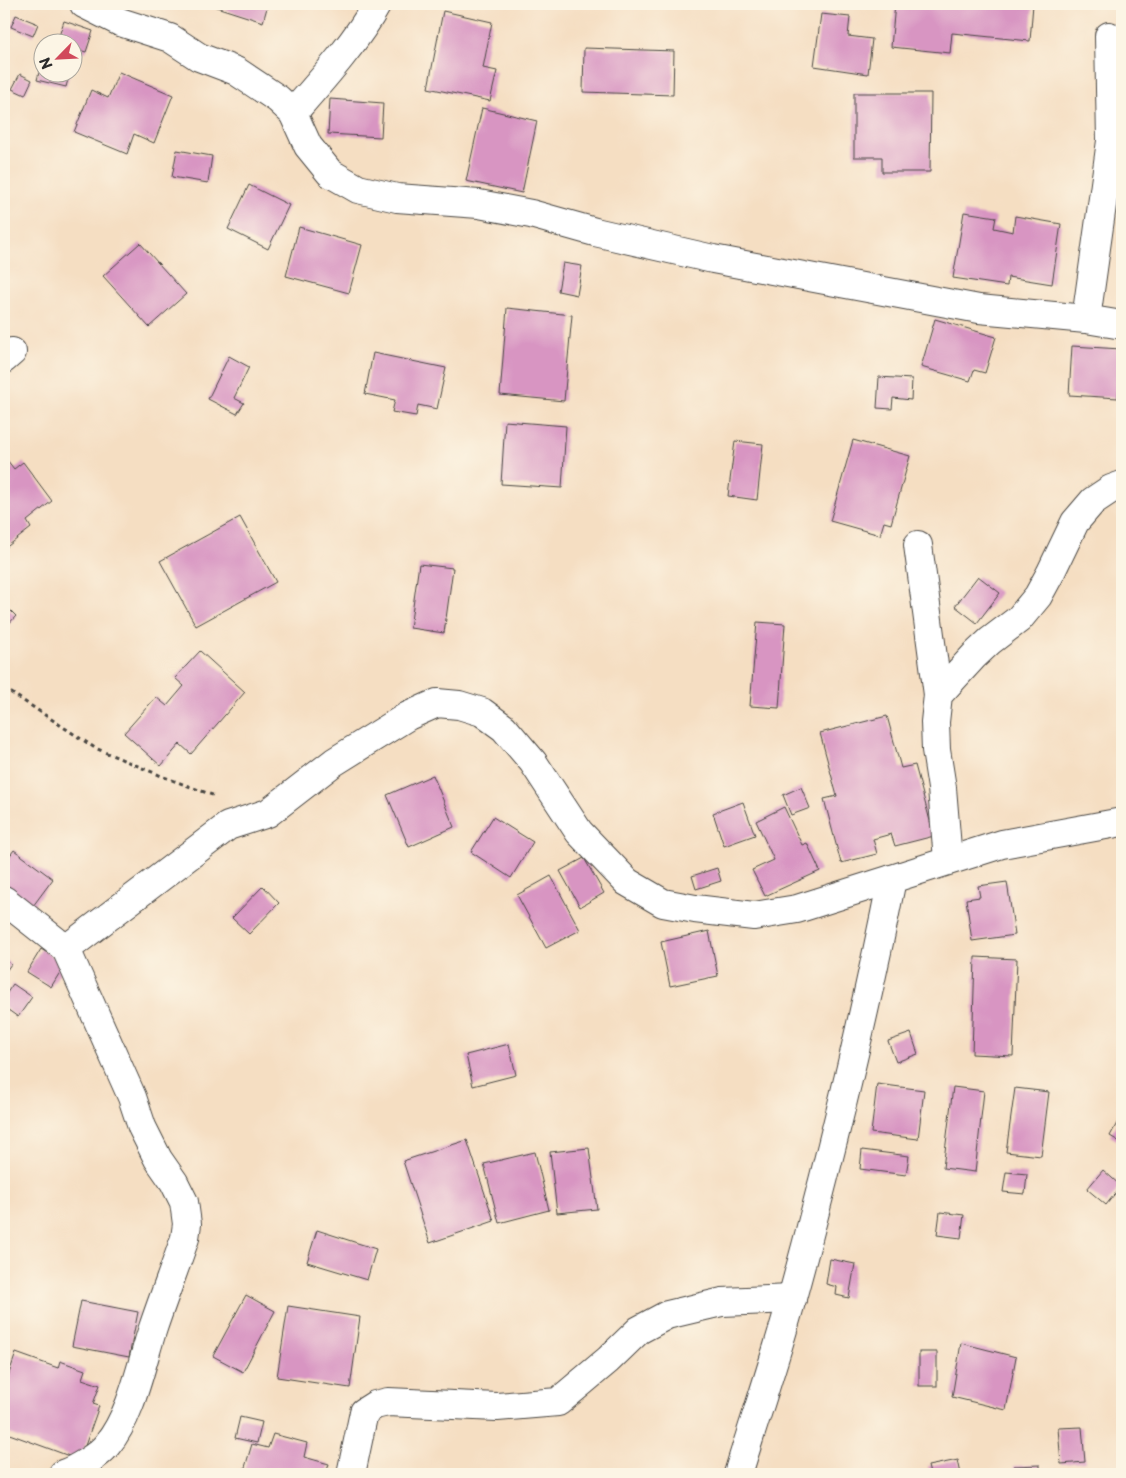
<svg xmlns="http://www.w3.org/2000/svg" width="1126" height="1478" font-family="'Playpen Sans',sans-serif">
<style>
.building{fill:#d895c2}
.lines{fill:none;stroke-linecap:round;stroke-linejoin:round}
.minor-casing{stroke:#494642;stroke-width:30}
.path{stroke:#494642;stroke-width:3;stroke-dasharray:4 4;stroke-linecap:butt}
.minor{stroke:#fff;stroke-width:28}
</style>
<rect width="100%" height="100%" fill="#fcf5e5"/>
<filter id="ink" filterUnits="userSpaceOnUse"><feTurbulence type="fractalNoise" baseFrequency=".02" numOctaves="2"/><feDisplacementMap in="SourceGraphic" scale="10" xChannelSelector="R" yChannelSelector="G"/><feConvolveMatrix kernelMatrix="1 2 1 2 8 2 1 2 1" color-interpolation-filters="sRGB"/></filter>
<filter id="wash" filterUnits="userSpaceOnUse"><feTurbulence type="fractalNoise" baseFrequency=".0096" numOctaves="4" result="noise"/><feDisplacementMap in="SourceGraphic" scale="20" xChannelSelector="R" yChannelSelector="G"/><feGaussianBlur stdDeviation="1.12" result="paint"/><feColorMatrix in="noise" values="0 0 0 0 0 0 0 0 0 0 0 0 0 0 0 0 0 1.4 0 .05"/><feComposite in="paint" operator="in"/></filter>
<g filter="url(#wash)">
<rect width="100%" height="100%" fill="#f5dec2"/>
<g id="blocks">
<g class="building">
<path d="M207 4H268L263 22Z"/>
<path d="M895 4H1033L1030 41 952 33 950 53 891 47Z"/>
<path d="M443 11 492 22 483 68 497 71 490 101 428 88Z"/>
<path d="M821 14 850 17 848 36 872 39 868 74 814 66Z"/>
<path d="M16 15 38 24 33 36 11 27Z"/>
<path d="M64 21 93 31 86 52 72 48V42H57Z"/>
<path d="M584 48 674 51 673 95 583 92Z"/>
<path d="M42 61V72H70L66 87 37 80Z"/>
<path d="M119 72 173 95 154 143 134 134 127 154 74 132 91 90 108 98Z"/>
<path d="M20 74 32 80 25 95 12 89Z"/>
<path d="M854 93H931L930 172H882V157H854Z"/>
<path d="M330 99 383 103 381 137 328 134Z"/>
<path d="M482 108 537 121 522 193 466 181Z"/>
<path d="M177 150 212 156 208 183 172 177Z"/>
<path d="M249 185 289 205 268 249 228 229Z"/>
<path d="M964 212 996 217 994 228 1013 232 1015 216 1061 224 1052 284 1008 277 1007 286 953 278Z"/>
<path d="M299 227 362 245 349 293 286 276Z"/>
<path d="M140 243 186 294 149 327 103 276Z"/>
<path d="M563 263 582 266 577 295 558 291Z"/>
<path d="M507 308 572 315 564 401 500 395Z"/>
<path d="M935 319 996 337 985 373 974 370 970 381 921 367Z"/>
<path d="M1072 346 1121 349 1118 398 1069 395Z"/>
<path d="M373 353 446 368 437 409 418 405 416 416 392 412 395 400 365 394Z"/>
<path d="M229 356 249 367 234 398 244 403 237 414 208 399Z"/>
<path d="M879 377 912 379 911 400 893 398 892 409 877 408Z"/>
<path d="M505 421 566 426 562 488 501 484Z"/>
<path d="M853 440 910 456 891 524 884 522 880 535 830 521Z"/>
<path d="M735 441 763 444 757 500 728 496Z"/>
<path d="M4 456 14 469 23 462 52 501 27 521 31 528 4 549Z"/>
<path d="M240 517 276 582 196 626 160 561Z"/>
<path d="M419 564 453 568 444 633 410 628Z"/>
<path d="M978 576 1000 593 977 623 955 606Z"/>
<path d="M4 604 16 616 4 629Z"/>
<path d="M757 622 785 624 779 708 750 706Z"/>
<path d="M200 651 245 692 191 754 180 744 161 766 124 733 156 697 167 706 184 686 175 678Z"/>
<path d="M887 716 901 768 915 765 934 836 895 846 891 834 873 839 877 854 841 863 824 799 837 796 820 733Z"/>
<path d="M433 775 454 827 409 847 387 795Z"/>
<path d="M801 787 810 808 791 815 783 795Z"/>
<path d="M743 802 755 835 724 846 713 813Z"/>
<path d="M784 807 802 845 807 843 820 871 765 896 752 870 774 860 756 821Z"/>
<path d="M493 817 533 842 511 878 471 852Z"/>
<path d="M14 850 53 879 33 906 4 884V863Z"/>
<path d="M584 858 604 893 580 907 560 871Z"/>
<path d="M717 868 721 881 696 889 692 876Z"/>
<path d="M551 876 580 930 546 948 517 895Z"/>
<path d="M1007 882 1015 935 972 941 966 899 980 897 978 886Z"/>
<path d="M263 886 279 903 249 934 232 918Z"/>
<path d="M709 931 718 976 670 986 661 942Z"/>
<path d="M41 949 65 964 51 987 27 972Z"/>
<path d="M975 957 1017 959 1013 1056 972 1054Z"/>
<path d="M4 958 11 964 4 974Z"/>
<path d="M13 984 32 997 18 1017 4 1007V997Z"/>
<path d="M911 1033 918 1054 896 1062 888 1041Z"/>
<path d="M509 1044 516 1075 473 1086 466 1055Z"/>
<path d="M877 1084 924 1090 918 1139 871 1133Z"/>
<path d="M953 1087 984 1091 975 1172 943 1168Z"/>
<path d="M1015 1088 1049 1092 1041 1156 1006 1152Z"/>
<path d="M1122 1114V1143L1110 1136Z"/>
<path d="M467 1140 494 1221 430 1243 403 1161Z"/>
<path d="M589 1148 597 1209 557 1213 550 1152Z"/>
<path d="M862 1150 909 1156 906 1175 860 1169Z"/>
<path d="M535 1152 549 1210 499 1223 484 1164Z"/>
<path d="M1103 1170 1121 1186 1106 1205 1087 1189Z"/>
<path d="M1006 1172 1027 1174 1025 1194 1003 1192Z"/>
<path d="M940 1212 964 1215 961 1238 937 1235Z"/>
<path d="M317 1230 376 1249 367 1280 307 1262Z"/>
<path d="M830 1259 855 1264 849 1298 836 1295 837 1287 826 1284Z"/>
<path d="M246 1295 275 1311 243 1372 213 1356Z"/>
<path d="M81 1301 138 1312 129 1357 72 1346Z"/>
<path d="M288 1306 360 1317 350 1388 277 1377Z"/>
<path d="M961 1343 1016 1357 1006 1410 952 1397Z"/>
<rect x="919" y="1352" width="18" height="34"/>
<path d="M16 1353 58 1368 60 1361 85 1370 82 1379 100 1385 93 1404 99 1406 80 1460 4 1432V1388Z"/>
<path d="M240 1417 262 1422 257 1443 235 1438Z"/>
<path d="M1082 1427 1085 1462 1061 1464 1058 1428Z"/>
<path d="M273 1434 307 1443 304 1457 329 1464 326 1474H243L252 1444 268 1448Z"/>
<path d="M958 1460 961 1474H930L928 1466Z"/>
<path d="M1040 1465V1474H1014V1466Z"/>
</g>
</g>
</g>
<g filter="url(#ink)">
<use href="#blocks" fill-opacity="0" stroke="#494642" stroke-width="1"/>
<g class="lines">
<defs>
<g id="minor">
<path d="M84 4 120 22 170 38 199 57 236 71 278 99 293 113 308 146 330 173 358 189 397 198 479 204 531 214 595 232 713 259 979 309 1086 319 1122 325"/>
<path d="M293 113C321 81 357 41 377 4"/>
<path d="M1086 319 1111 141 1109 36"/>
<path d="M4 359 12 352"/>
<path d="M918 545 938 695"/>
<path d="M948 860 942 788 936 750 935 722 938 695 974 656 990 641 1019 619 1038 596 1050 574 1075 522 1093 501 1111 489 1122 485"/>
<path d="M4 900 66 949 228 826 268 813 334 762 408 716 437 703 459 705 482 712 504 728 533 762 579 832 627 882 663 903 695 909 754 916 797 909 1002 844 1122 822"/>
<path d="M63 1474C77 1469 98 1456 107 1445 132 1415 141 1364 153 1328 163 1298 175 1268 185 1238L187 1224 184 1202 174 1182 158 1159 142 1127 132 1097 66 949"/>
<path d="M351 1474 364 1412 375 1405 388 1402 497 1407 558 1402 608 1360 639 1330 667 1315 722 1302 792 1299"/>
<path d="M738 1474C756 1415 776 1357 792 1298 830 1159 864 1020 892 879"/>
</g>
</defs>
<use href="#minor" class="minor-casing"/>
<path class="path" d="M4 688 95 748 164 777 215 796"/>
<use href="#minor" class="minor"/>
</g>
</g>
<rect width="1126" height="1478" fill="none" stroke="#fcf5e5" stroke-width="20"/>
<g transform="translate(58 58) rotate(246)"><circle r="24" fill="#fcf5e5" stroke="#a8a49b"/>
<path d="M0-4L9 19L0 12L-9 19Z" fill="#d1495b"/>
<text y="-8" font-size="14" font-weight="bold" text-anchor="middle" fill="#2b2b2b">N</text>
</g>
</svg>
